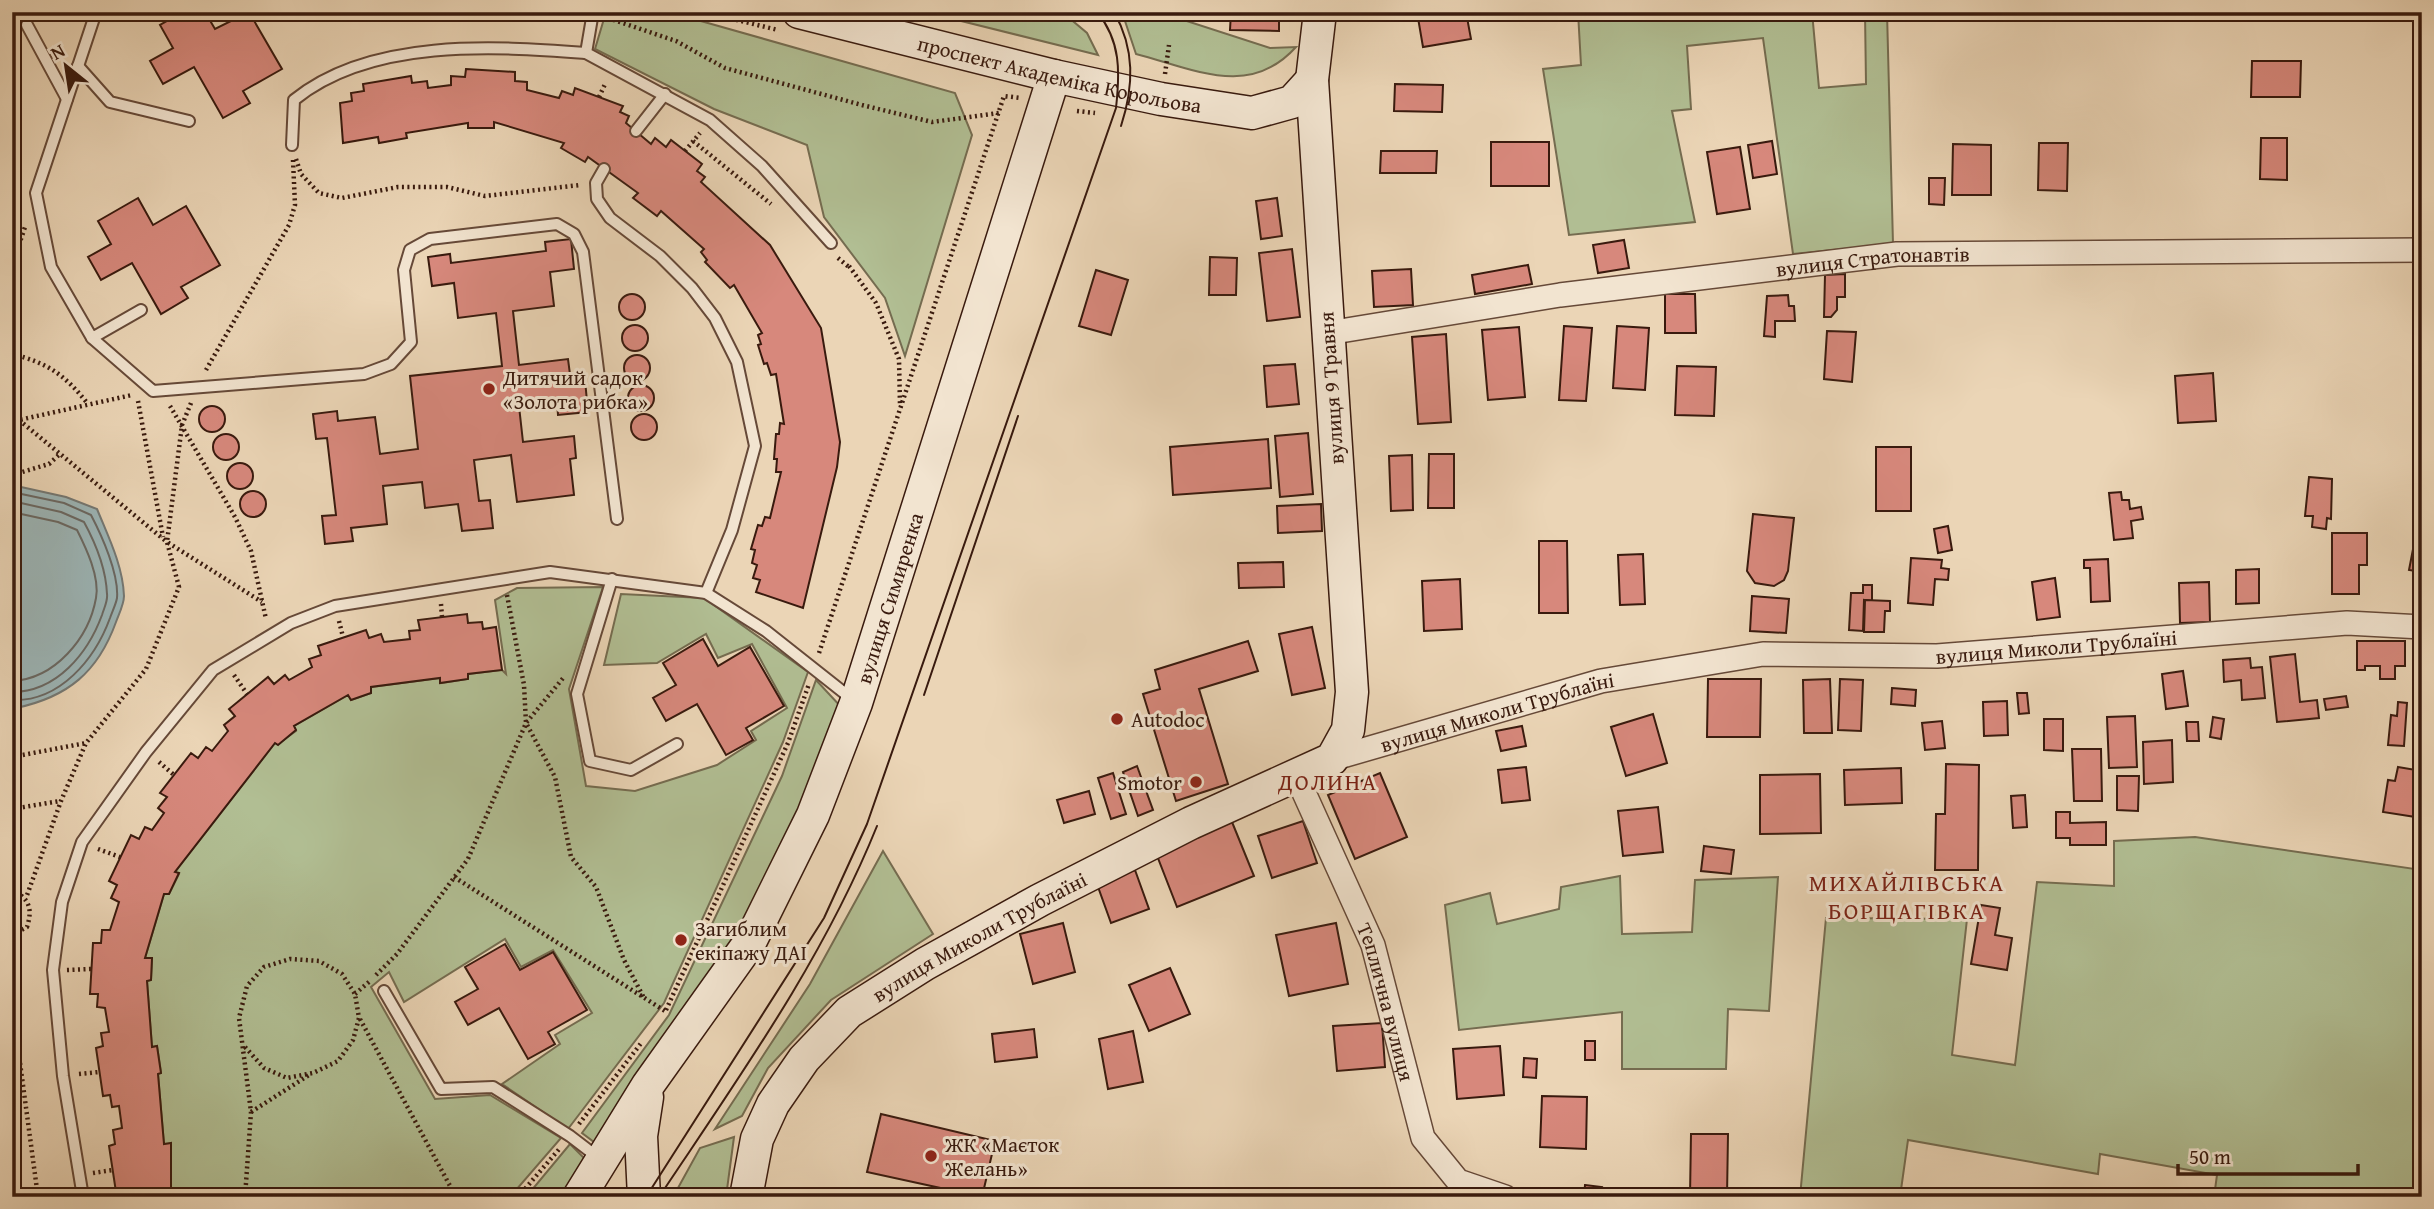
<svg xmlns="http://www.w3.org/2000/svg" width="2434" height="1209" font-family="'Gentium Book Plus',serif">
<style>
.green{fill:#b1be93;stroke:#756c50;stroke-width:2}
.water{fill:#9cb6b8;stroke:#747874;stroke-width:2}
.lines{fill:none;stroke-linecap:round;stroke-linejoin:round}
.shore{stroke:#6a6863;stroke-width:2}
.building{fill:#d7887c;stroke:#391a0e;stroke-width:2}
.lane-casing{stroke:#664938;stroke-width:14}
.street-casing{stroke:#664938;stroke-width:26}
.secondary-casing{stroke:#391a0e;stroke-width:35}
.path{stroke:#391a0e;stroke-width:4.5;stroke-dasharray:2 3.5;stroke-linecap:butt}
.lane{stroke:#f2e4d0;stroke-width:10}
.street{stroke:#f2e4d0;stroke-width:23}
.secondary{stroke:#f2e4d0;stroke-width:32}
.tram{stroke:#391a0e;stroke-width:2}
.poi-dot{fill:#8f2418;stroke:#f2e4d0;stroke-width:2.5}
.labels{text-anchor:middle;dominant-baseline:central;stroke-width:6;stroke-linejoin:round;paint-order:stroke}
.street-label{font-size:21px;fill:#391a0e;stroke:#f2e4d0}
.poi-label{font-size:21px;fill:#391a0e;stroke:#f2e4d0;text-anchor:start}
.neighbourhood-label{font-size:23px;letter-spacing:2px;fill:#7a1f14;stroke:#f2e4d0}
.quarter-label{font-size:24px;letter-spacing:2px;fill:#7a1f14;stroke:#f2e4d0}
</style>
<rect width="100%" height="100%" fill="#ebd5b6"/>
<filter id="stains"><feTurbulence type="fractalNoise" baseFrequency=".00286" numOctaves="4"/><feColorMatrix values="0 0 0 0 .2 0 0 0 0 .09 0 0 0 0 .02 0 0 0 .5 -.17"/></filter>
<radialGradient id="worn" r=".72"><stop offset=".6" stop-color="#630" stop-opacity="0"/><stop offset="1" stop-color="#630" stop-opacity=".3"/></radialGradient>
<g class="green">
<path d="M606 12H669L955 93 972 135 905 356 885 298 824 217 807 145 714 109 595 49Z"/>
<path d="M925 12H1062L1087 33 1098 55Z"/>
<path d="M1122 12H1159L1270 48 1296 47C1249 99 1194 69 1136 54Z"/>
<path d="M1578 12H1812L1819 88 1866 84 1865 12H1887L1893 244 1793 254 1763 38 1687 46 1691 109 1672 111 1695 222 1569 235 1543 69 1581 65Z"/>
<path d="M603 587 569 689 586 786 635 791 717 765 756 740 751 731 787 708 752 644 718 658 706 634 657 663 604 665 621 594 704 598 808 672 783 742 664 1003 568 1129 502 1084 560 1044 555 1035 592 1013 553 950 521 967 505 939 404 1002 389 972 371 987 435 1099 490 1095 561 1138 510 1197H171V1144H164L158 1074 161 1072 157 1046 152 1047 147 981 151 980 152 959 145 958 164 894H169L179 874 175 872 275 743 278 744 296 731 294 726 348 695 351 700 371 693V687L440 678 441 683 468 679V674L502 670 506 674 495 600 517 588Z"/>
<path d="M816 680 843 709 806 812 747 925 598 1145 582 1133 669 1015 782 776Z"/>
<path d="M2195 837 2422 870V1197H2214L2217 1175 2100 1154 2098 1174 1908 1140 1900 1197H1800L1826 918 1967 919 1952 1055 2015 1065 2037 882 2114 886V841Z"/>
<path d="M883 851 933 934 831 1000 768 1068 742 1116 715 1129 810 984Z"/>
<path d="M1620 876 1622 934 1692 932 1695 880 1778 877 1769 1011 1728 1009 1726 1069H1622V1012L1459 1030 1445 905 1490 893 1497 924 1559 909 1561 887Z"/>
<path d="M734 1137 726 1197H673L700 1148Z"/>
<path d="M570 1144 586 1160 560 1197H526Z"/>
</g>
<path class="water" d="M12 485 66 497 97 509C108 536 123 566 124 596 124 604 119 614 116 622 98 672 68 697 16 708L12 706Z"/>
<g class="lines">
<g class="shore">
<path d="M12 492 64 503 91 515C102 536 119 574 117 598 116 604 112 612 110 618 95 659 60 702 12 700"/>
<path d="M12 501 61 512 84 522C96 544 106 569 107 594 108 601 104 608 102 615 88 653 57 692 12 692"/>
<path d="M12 512 58 522 77 530C86 548 100 577 96 598 89 638 55 679 12 681"/>
</g>
</g>
<g class="building">
<path d="M183 12H205L215 29 249 12 282 69 243 91 250 103 223 118 194 67 163 84 150 61 173 48 160 25Z"/>
<path d="M1231 12H1279V31L1230 30Z"/>
<path d="M1417 12H1466L1471 39 1423 47Z"/>
<path d="M2252 61H2301L2300 97H2251Z"/>
<path d="M466 69 515 72V81L527 82V90L559 98 562 91 573 95 575 88 623 106 620 112 629 116 626 123 651 144 655 138 666 147 671 140 702 164 697 171 705 177 701 182 770 245 821 328 840 442 837 467 803 608 756 592 760 580 753 578 757 565 752 563 755 550 751 549 758 525 762 526 765 517 770 518 781 472H776L777 459H774L776 434H779L780 423 784 424 776 374 771 375 767 363 764 364 758 345 761 344 758 335 762 333 734 285 730 288 705 262 707 260 701 252 704 249 661 211 657 216 633 198 638 193 588 157 585 162 561 148 564 143 494 122V128H468V123L406 133 407 138 379 143 378 137 343 143 340 103 352 101 351 93 364 91 363 84 411 76 412 83 427 81 428 88 451 85V76L465 77Z"/>
<path d="M1395 84 1443 85 1442 112 1394 111Z"/>
<path d="M2261 138H2287V180L2260 179Z"/>
<path d="M1772 141 1777 174 1753 178 1748 145Z"/>
<rect x="1491" y="142" width="58" height="44"/>
<path d="M2039 143H2068L2067 191 2038 190Z"/>
<path d="M1953 144 1991 145V195H1952Z"/>
<path d="M1740 147 1750 209 1717 214 1707 152Z"/>
<path d="M1381 151H1437L1436 173H1380Z"/>
<path d="M1929 178H1945L1944 205 1929 204Z"/>
<path d="M138 198 153 225 186 206 220 265 181 287 188 298 161 314 132 263 101 280 88 257 111 244 98 221Z"/>
<path d="M1277 198 1282 236 1261 239 1256 201Z"/>
<path d="M571 239 574 269 550 272 554 306 513 311 519 365 568 359 571 382 585 380 588 412 558 415 557 401 519 406 523 442 574 436 576 458 570 459 574 495 517 502 511 455 474 460 479 501 490 500 493 528 462 531 458 504 425 508 422 482 383 486 387 524 351 528 353 541 325 544 322 516 336 515 327 438 316 439 313 414 337 411 338 421 375 417 380 454 418 449 410 376 502 366 496 313 458 318 454 283 432 286 428 257 450 254 451 263 546 251 545 242Z"/>
<path d="M1624 240 1629 268 1598 273 1593 245Z"/>
<path d="M1292 249 1300 317 1267 321 1259 253Z"/>
<path d="M1210 257 1237 258 1236 295H1209Z"/>
<path d="M1528 265 1532 284 1475 294 1472 275Z"/>
<path d="M1411 269 1413 305 1374 307 1372 271Z"/>
<path d="M1096 270 1128 280 1111 335 1079 326Z"/>
<path d="M1845 274V297H1837V310L1831 317H1824L1825 275Z"/>
<circle cx="632" cy="307" r="13"/>
<path d="M1665 294H1695L1696 333H1665Z"/>
<path d="M1788 295 1789 306H1794L1795 321H1775V337L1764 336 1767 296Z"/>
<circle cx="635" cy="338" r="13"/>
<path d="M1564 326 1592 328 1586 401 1559 400Z"/>
<path d="M1617 326 1649 328 1645 390 1613 388Z"/>
<path d="M1519 327 1525 397 1488 400 1482 330Z"/>
<path d="M1827 331 1856 332 1852 382 1824 379Z"/>
<path d="M1446 334 1451 422 1418 424 1412 337Z"/>
<circle cx="637" cy="368" r="13"/>
<path d="M1295 364 1299 404 1267 407 1264 366Z"/>
<path d="M1677 366 1716 367 1714 416 1675 415Z"/>
<path d="M2213 373 2216 421 2178 423 2175 376Z"/>
<circle cx="641" cy="398" r="13"/>
<circle cx="212" cy="419" r="13"/>
<circle cx="644" cy="427" r="13"/>
<path d="M1308 433 1313 494 1280 497 1275 436Z"/>
<circle cx="226" cy="447" r="13"/>
<path d="M1268 439 1271 488 1173 495 1170 447Z"/>
<rect x="1876" y="447" width="35" height="64"/>
<path d="M1429 454H1454V508H1428Z"/>
<path d="M1412 455 1413 510 1391 511 1389 456Z"/>
<circle cx="240" cy="476" r="13"/>
<path d="M2309 477 2332 479 2331 519 2327 518 2326 529 2312 527 2313 516H2305Z"/>
<circle cx="253" cy="504" r="13"/>
<path d="M2121 492 2122 500H2129L2130 509 2141 507 2143 519 2131 521 2133 538 2114 540 2109 493Z"/>
<path d="M1321 504 1322 531 1278 533 1277 506Z"/>
<path d="M2420 513H2422V572L2409 570Z"/>
<path d="M1753 514 1794 518 1788 571 1784 580 1774 586 1755 583 1747 571Z"/>
<path d="M1948 526 1952 550 1938 553 1934 529Z"/>
<path d="M2332 533H2367V565H2359V594H2332Z"/>
<path d="M1539 541H1567L1568 613H1539Z"/>
<path d="M1643 554 1645 604 1620 605 1618 555Z"/>
<path d="M1911 558 1942 560 1941 568 1949 569 1948 580 1935 579 1933 605 1908 603Z"/>
<path d="M2108 559 2110 601 2091 602 2090 568H2084V560Z"/>
<path d="M1283 562 1284 587 1239 588 1238 563Z"/>
<path d="M2259 569V603L2236 604V570Z"/>
<path d="M2055 578 2060 617 2037 620 2032 582Z"/>
<path d="M1460 579 1462 629 1424 631 1422 581Z"/>
<path d="M2209 582 2210 622 2180 623 2179 583Z"/>
<path d="M1863 585H1872V601L1864 600 1863 631 1849 630 1851 593H1863Z"/>
<path d="M1752 596 1789 599 1786 633 1750 631Z"/>
<path d="M1865 600 1890 601V611H1885L1884 632H1864Z"/>
<path d="M467 614 468 623 482 622 483 629 496 627 502 670 468 674V679L440 683V678L371 687V693L351 700 348 695 294 726 296 730 278 745 275 743 175 872 179 873 169 894H164L145 958H152L151 980 147 981 152 1047 157 1046 161 1073 158 1074 164 1144 171 1143V1197H122V1192H116L109 1146 115 1144 113 1130 122 1128 119 1106 112 1107 110 1095 103 1096 96 1048 103 1046 101 1033 109 1032 105 1008 97 1007 98 994H90L93 943H101L102 930H110L119 902 111 898 117 885 109 881 131 835 139 839 145 827 152 830 164 813 158 808 167 797 160 793 191 753 198 758 206 747 212 751 228 731 224 725 235 716 229 709 268 677 274 684 285 675 289 680 312 667 309 659 321 655 318 646 366 630 369 638 381 634 384 642 410 639 409 631 420 630 418 620Z"/>
<path d="M1312 627 1325 688 1292 695 1279 634Z"/>
<path d="M703 639 718 666 750 647 784 706 746 728 753 740 726 755 697 704 666 721 653 698 676 685 663 663Z"/>
<path d="M1248 641 1258 671 1199 689 1228 784 1176 801 1143 694 1160 689 1155 670Z"/>
<path d="M2357 641H2405V666H2395V679H2380V666H2365V670H2357Z"/>
<path d="M2295 654 2300 702 2317 700 2319 718 2277 722 2270 657Z"/>
<path d="M2250 658 2251 668 2262 667 2265 698 2242 700 2241 680 2224 682 2223 660Z"/>
<path d="M2183 671 2188 706 2166 709 2162 674Z"/>
<path d="M1708 679H1761L1760 737H1707Z"/>
<path d="M1830 679 1832 733H1804L1803 680Z"/>
<path d="M1840 679 1863 680 1861 731 1838 730Z"/>
<path d="M1892 688 1916 690 1915 706 1891 704Z"/>
<path d="M2017 693H2027L2029 713 2019 714Z"/>
<path d="M2346 696 2348 707 2326 710 2324 699Z"/>
<path d="M2007 701 2008 735 1984 736 1983 702Z"/>
<path d="M2398 702 2407 703 2404 746 2388 745 2391 715 2397 716Z"/>
<path d="M1653 714 1667 763 1626 776 1611 727Z"/>
<path d="M2135 716 2137 767 2109 768 2107 717Z"/>
<path d="M2213 717 2224 719 2221 739 2210 737Z"/>
<path d="M2044 719H2063V751L2044 750Z"/>
<path d="M1942 721 1945 748 1925 750 1922 723Z"/>
<path d="M2186 722H2198L2199 741H2187Z"/>
<path d="M1522 726 1526 746 1501 751 1496 731Z"/>
<path d="M2172 740 2173 782 2144 784 2143 742Z"/>
<path d="M2072 749H2101L2102 801H2074Z"/>
<path d="M1946 764 1979 765 1978 870H1935L1936 814H1945Z"/>
<path d="M1137 766 1153 810 1138 816 1123 772Z"/>
<path d="M1526 767 1530 800 1502 803 1498 770Z"/>
<path d="M2398 767 2422 771V818L2383 812 2388 780 2395 781Z"/>
<path d="M1901 768 1902 803 1845 805 1844 770Z"/>
<path d="M1113 773 1126 814 1111 819 1098 778Z"/>
<path d="M1380 773 1407 837 1355 859 1328 795Z"/>
<path d="M1820 774 1821 833 1760 834V775Z"/>
<path d="M2117 776H2139L2138 811 2117 810Z"/>
<path d="M1089 791 1095 814 1064 823 1057 800Z"/>
<path d="M2025 795 2027 827 2013 828 2011 796Z"/>
<path d="M1658 807 1663 852 1623 856 1618 811Z"/>
<path d="M2056 812H2070V823L2106 822V845H2070V838H2056Z"/>
<path d="M1303 821 1317 863 1272 878 1258 836Z"/>
<path d="M1232 822 1254 876 1177 907 1156 853Z"/>
<path d="M1704 846 1734 850 1731 874 1701 871Z"/>
<path d="M1135 870 1149 909 1111 923 1097 884Z"/>
<path d="M1981 905 2000 908 1995 935 2012 938 2007 970 1971 964Z"/>
<path d="M1063 923 1075 972 1033 984 1020 934Z"/>
<path d="M1336 923 1348 984 1289 996 1276 935Z"/>
<path d="M505 944 520 970 553 952 587 1010 548 1032 555 1044 528 1059 499 1008 468 1025 455 1002 478 989 465 967Z"/>
<path d="M1170 968 1190 1014 1149 1031 1129 985Z"/>
<path d="M1382 1023 1385 1067 1337 1071 1333 1026Z"/>
<path d="M1034 1029 1037 1057 995 1062 992 1034Z"/>
<path d="M1133 1031 1143 1082 1108 1089 1099 1039Z"/>
<rect x="1585" y="1041" width="10" height="19"/>
<path d="M1500 1046 1504 1095 1457 1099 1453 1049Z"/>
<path d="M1524 1058 1537 1059 1536 1078 1523 1077Z"/>
<path d="M1542 1096 1587 1097 1586 1149 1540 1147Z"/>
<path d="M881 1114 995 1141 982 1197 867 1172Z"/>
<path d="M1691 1134H1728L1727 1197H1690Z"/>
<path d="M1585 1185 1602 1187 1600 1197H1584Z"/>
</g>
<g class="lines">
<defs>
<g id="lane">
<path d="M96 12 36 193 51 267 92 338 141 310"/>
<path d="M593 12 586 53 710 120 762 166 831 243"/>
<path d="M27 25 67 99"/>
<path d="M78 66 110 102 189 121"/>
<path d="M636 131 665 94"/>
<path d="M292 145 294 100C370 38 494 46 586 53"/>
<path d="M604 169 596 183 597 199 610 218 660 256 692 288 715 318 737 362 755 446 732 530 706 593"/>
<path d="M92 338 153 391 364 374 391 364 411 342 404 270 410 250 430 239 557 224 574 234 583 252 617 519"/>
<path d="M612 579 577 694 590 761 631 770 677 744"/>
<path d="M384 991 441 1089 493 1087 570 1136 600 1159"/>
<path d="M83 1197 63 1076 53 970 62 902 82 842 146 752 213 670 291 623 335 606 550 572 706 593 766 631 852 699"/>
</g>
<g id="street">
<path id="s1" d="M1328 333 1560 295 1897 254 2422 250"/>
<path id="s2" d="M1332 759 1601 681 1763 654 1937 656 2347 623 2422 627"/>
<path id="s3" d="M1296 775 1373 945 1423 1138 1458 1181 1505 1197"/>
</g>
<g id="secondary">
<path id="s4" d="M799 12 1054 76 1161 99 1252 113 1292 102 1312 80"/>
<path id="s5" d="M579 1197 648 1085 750 942 813 815 856 703 1054 76"/>
<path d="M644 1197 641 1136 647 1097"/>
<path id="s6" d="M746 1197 757 1139 773 1104 804 1059 849 1012 925 964 1040 900 1191 823 1332 759 1348 730 1352 692 1312 80 1320 12"/>
</g>
</defs>
<use href="#lane" class="lane-casing"/>
<use href="#street" class="street-casing"/>
<use href="#secondary" class="secondary-casing"/>
<g class="path">
<path d="M704 12 778 30"/>
<path d="M608 18 676 41 725 68 862 105 932 122 999 113"/>
<path d="M1165 74 1169 45"/>
<path d="M599 97 606 82"/>
<path d="M1077 111 1095 113"/>
<path d="M693 141 771 204"/>
<path d="M685 151 700 133"/>
<path d="M296 159 301 174 319 193 342 198 398 187H447L485 196 580 185"/>
<path d="M838 258 850 268"/>
<path d="M12 266 25 227"/>
<path d="M849 266 876 303 899 359 900 405"/>
<path d="M12 347 19 420 12 434"/>
<path d="M12 354C48 363 65 375 88 404"/>
<path d="M206 370 289 225 295 205 293 160"/>
<path d="M138 401 163 537"/>
<path d="M191 403 182 425 167 542 262 602"/>
<path d="M170 406 235 517 251 551 266 619"/>
<path d="M12 414 19 420 132 395"/>
<path d="M19 420 167 542 179 587 146 669 86 743 61 801 26 898"/>
<path d="M12 475 49 464 61 453"/>
<path d="M507 595 524 685 526 723 555 777 571 857 596 887 624 960 644 998"/>
<path d="M441 604 442 617"/>
<path d="M339 621 343 637"/>
<path d="M819 653 1004 96 1021 98"/>
<path d="M234 675 247 694"/>
<path d="M12 757 86 743"/>
<path d="M159 762 174 775"/>
<path d="M12 809 60 801"/>
<path d="M98 849 120 857"/>
<path d="M454 877 665 1011"/>
<path d="M12 889C29 899 33 908 27 927L12 935"/>
<path d="M12 948 14 1018 38 1197"/>
<path d="M67 970 91 969"/>
<path d="M376 975 397 954 468 859 526 723 564 677"/>
<path d="M355 994 370 981"/>
<path d="M666 1010 788 743 809 684"/>
<path d="M360 1019 456 1197"/>
<path d="M245 1047 264 1068 287 1078 313 1073 338 1061 353 1040 359 1018 355 994 342 974 319 961 290 959 264 967 247 986 239 1018 251 1112 245 1197"/>
<path d="M79 1074 99 1072"/>
<path d="M251 1112 309 1075"/>
<path d="M579 1124 642 1042"/>
<path d="M93 1173 113 1170"/>
<path d="M518 1197 561 1147"/>
</g>
<use href="#lane" class="lane"/>
<use href="#street" class="street"/>
<use href="#secondary" class="secondary"/>
<g class="tram">
<path d="M1114 12C1135 49 1134 86 1121 126"/>
<path d="M924 695 1018 416"/>
<path d="M646 1197 824 918 867 824 1116 108C1120 72 1121 41 1097 12"/>
<path d="M659 1197C739 1077 823 960 877 826"/>
</g>
</g>
<g class="poi-dot">
<circle cx="489" cy="389" r="7"/>
<circle cx="1117" cy="719" r="7"/>
<circle cx="1196" cy="782" r="7"/>
<circle cx="681" cy="940" r="7"/>
<circle cx="931" cy="1156" r="7"/>
</g>
<g class="labels">
<g class="street-label">
<text stroke="none"><textPath href="#s4" startOffset="268">проспект Академіка Корольова</textPath></text>
<text stroke="none"><textPath href="#s1" startOffset="550">вулиця Стратонавтів</textPath></text>
<text transform="translate(1331 388) rotate(-94)">вулиця 9 Травня</text>
<text stroke="none"><textPath href="#s5" startOffset="679">вулиця Симиренка</textPath></text>
<text stroke="none"><textPath href="#s2" startOffset="738">вулиця Миколи Трублаїні</textPath></text>
<text stroke="none"><textPath href="#s2" startOffset="172">вулиця Миколи Трублаїні</textPath></text>
<text stroke="none"><textPath href="#s6" startOffset="368">вулиця Миколи Трублаїні</textPath></text>
<text stroke="none"><textPath href="#s3" startOffset="245">Теплична вулиця</textPath></text>
</g>
<g class="poi-label">
<text x="503" y="377">Дитячий садок<tspan x="503" dy="24">«Золота рибка»</tspan></text>
<text x="1131" y="719">Autodoc</text>
<text x="1182" y="782" text-anchor="end">Smotor</text>
<text x="695" y="928">Загиблим<tspan x="695" dy="24">екіпажу ДАІ</tspan></text>
<text x="945" y="1144">ЖК «Маєток<tspan x="945" dy="24">Желань»</tspan></text>
</g>
<g class="neighbourhood-label">
<text x="1328" y="781">ДОЛИНА</text>
</g>
<g class="quarter-label">
<text x="1907" y="882">МИХАЙЛІВСЬКА<tspan x="1907" dy="28">БОРЩАГІВКА</tspan></text>
</g>
</g>
<rect width="2434" height="1209" fill="none" stroke="#ebd5b6" stroke-width="42"/>
<rect x="14" y="14" width="2406" height="1181" fill="none" stroke="#391a0e" stroke-width="3.5"/>
<rect x="21" y="21" width="2392" height="1167" fill="none" stroke="#391a0e" stroke-width="2"/>
<g transform="translate(66 66) rotate(330)" stroke="#f2e4d0" stroke-width="5" paint-order="stroke">
<path d="M0-5L12 26L0 18L-12 26Z" fill="#391a0e"/>
<text y="-10" font-size="19" font-weight="bold" text-anchor="middle" fill="#391a0e">N</text>
</g>
<path d="M2178 1164v10h180v-10" fill="none" stroke="#391a0e" stroke-width="3.5"/>
<text x="2189" y="1164" font-size="21" fill="#391a0e" stroke="#f2e4d0" stroke-width="5" paint-order="stroke">50 m</text>
<rect width="100%" height="100%" filter="url(#stains)"/>
<rect width="100%" height="100%" fill="url(#worn)"/>
</svg>
